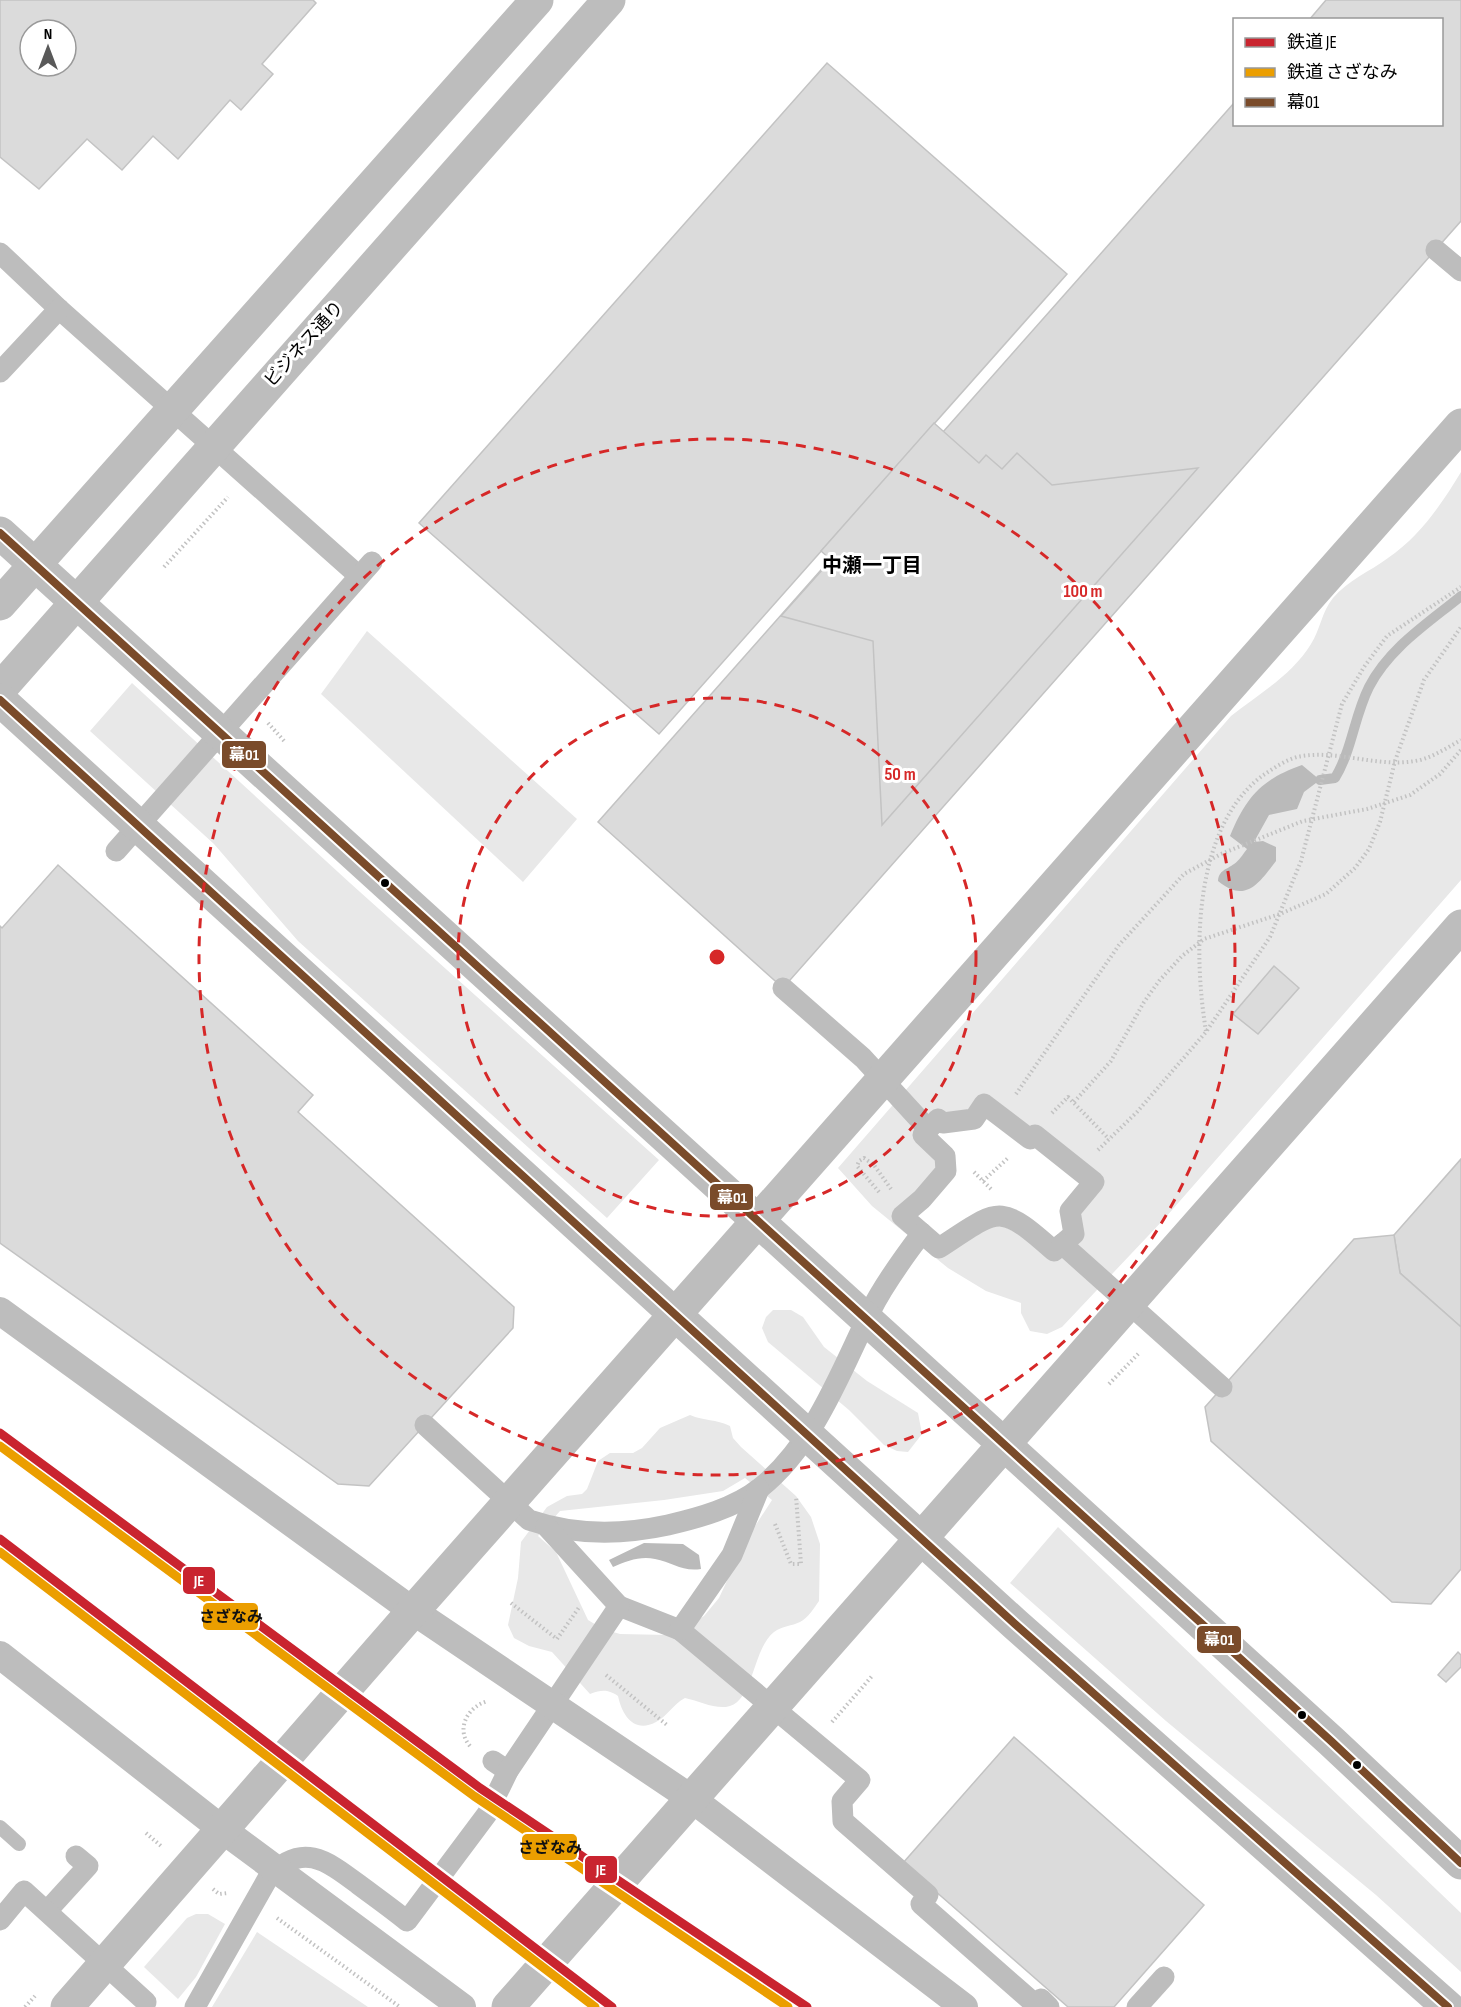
<svg xmlns="http://www.w3.org/2000/svg" width="1461" height="2007" font-family="'Sofia Sans Condensed','Noto Sans JP',sans-serif">
<style>
.green{fill:#e8e8e8;fill-rule:evenodd}
.water{fill:#bababa}
.lines{fill:none;stroke-linecap:round;stroke-linejoin:round}
.stream{stroke:#bababa;stroke-width:10}
.building{fill:#dbdbdb;stroke:#c3c3c3;stroke-width:1.5;fill-rule:evenodd}
.path{stroke:#c2c2c2;stroke-width:4;stroke-dasharray:1.5 3;stroke-linecap:butt}
.service{stroke:#bdbdbd;stroke-width:14}
.pedestrian{stroke:#bdbdbd;stroke-width:21}
.minor{stroke:#bdbdbd;stroke-width:28}
.tertiary{stroke:#bdbdbd;stroke-width:33}
.bus-1-casing{stroke:#fff;stroke-width:12}
.bus-1{stroke:#7a4b2a;stroke-width:8}
.rail-1-casing{stroke:#fff;stroke-width:14}
.rail-2-casing{stroke:#fff;stroke-width:14}
.rail-1{stroke:#c9242f;stroke-width:9}
.rail-2{stroke:#eb9e00;stroke-width:9}
.ring{fill:none;stroke:#d62828;stroke-width:3;stroke-dasharray:10 8}
.bus-dot{fill:#000;stroke:#fff;stroke-width:2}
.labels{text-anchor:middle;dominant-baseline:central;stroke-width:6;stroke-linejoin:round;paint-order:stroke}
.street-label{font-size:18px;fill:#000;stroke:#fff}
.neighbourhood-label{font-size:20px;font-weight:bold;fill:#000;stroke:#fff}
.centre{fill:#d62828;stroke:#fff;stroke-width:3}
.ring-label{font-size:18px;text-anchor:middle;font-weight:bold;fill:#d62828;stroke:#fff;stroke-width:6;stroke-linejoin:round;paint-order:stroke}
.line-badge{stroke:#fff;stroke-width:2}
.badge-label{font-size:16px;text-anchor:middle;font-weight:bold;fill:#fff}
.pale-badge-label{font-size:16px;text-anchor:middle;font-weight:bold;fill:#111}
</style>
<rect width="100%" height="100%" fill="#fff"/>
<g class="green">
<path d="M1461 472V880L1165 1218 1062 1327 1047 1334 1030 1331 1021 1313V1303L986 1291 948 1268 872 1206 838 1168 1231 716C1259 694 1292 675 1311 644 1320 630 1322 611 1333 598 1348 580 1369 572 1388 558 1420 536 1441 505 1461 472ZM985 1104 1094 1182 1070 1211 1073 1234 1054 1251 986 1218 939 1247 903 1216 945 1156 928 1129Z"/>
<path d="M367 631 577 819 523 882 321 694Z"/>
<path d="M132 683 350 883 659 1160 607 1218 298 941 214 844 90 731Z"/>
<path d="M773 1310H791L803 1317 824 1347 867 1381 918 1413 922 1434 908 1452 897 1451 884 1445 849 1410 768 1342 762 1328 766 1317Z"/>
<path d="M690 1415C704 1421 716 1419 730 1426L733 1438 741 1447 796 1496 811 1517 820 1544 819 1601C814 1608 808 1618 800 1622 792 1626 782 1626 774 1632 752 1649 754 1704 726 1707 711 1708 699 1701 685 1698 673 1704 668 1716 656 1722 634 1734 622 1715 618 1696 607 1689 602 1690 590 1694L552 1652 529 1646 514 1638 508 1625 518 1578 521 1542 547 1507 567 1496 582 1494 587 1489 598 1461 610 1453H633L642 1448 660 1428ZM745 1478 772 1500 746 1540 719 1598 704 1616 683 1629 668 1635 620 1634 603 1629 588 1620 556 1552 538 1536 560 1511 664 1500 723 1491Z"/>
<path d="M1058 1527 1461 1913V1972L1376 1895 1166 1721 1010 1583Z"/>
<path d="M196 1914H208L225 1924 196 1977 178 1999 144 1967 187 1918Z"/>
<path d="M257 1932 368 2007H212Z"/>
</g>
<g class="water">
<path d="M1302 765 1320 780 1304 792 1297 809 1269 815 1254 842 1263 841 1276 847V861C1259 883 1246 904 1218 881 1219 870 1226 870 1234 864 1239 861 1243 854 1247 849L1230 836C1246 797 1262 779 1302 765Z"/>
<path d="M644 1543 683 1544 699 1555 701 1569C682 1572 672 1562 655 1559 640 1556 627 1561 613 1567L609 1560Z"/>
</g>
<g class="lines">
<path class="stream" d="M1320 780 1335 778C1352 750 1354 717 1369 687 1389 648 1428 623 1461 596"/>
</g>
<g class="building">
<path d="M0 0H313L316 3 262 64 273 74 241 110 230 100 178 159 153 136 122 170 87 139 39 189 0 157ZM30 30H66V66H30Z"/>
<path d="M1326 0H1461V221L783 988 598 822 1234 103V124H1442V20H1309Z"/>
<path d="M827 63 1067 274 659 734 419 523Z"/>
<path d="M934 423 979 463 986 455 1002 469 1017 453 1052 485 1198 468 882 825 873 641 781 616 831 560 821 551Z"/>
<path d="M58 865 313 1095 298 1112 514 1307 513 1328 369 1486 338 1484 0 1243V926L2 928Z"/>
<path d="M1274 966 1299 988 1258 1034 1233 1014Z"/>
<path d="M1461 1159V1327L1400 1273 1394 1235Z"/>
<path d="M1394 1235 1400 1273 1461 1327V1569L1431 1604 1392 1602 1211 1441 1205 1407 1354 1239Z"/>
<path d="M1458 1652 1461 1655V1667L1446 1682 1438 1675Z"/>
<path d="M1014 1737 1204 1905 1114 2007H1068L903 1863Z"/>
</g>
<g class="lines">
<g class="path">
<path d="M164 567 228 497"/>
<path d="M268 723 285 742"/>
<path d="M1206 1031C1193 953 1193 828 1262 776 1274 768 1288 758 1302 756 1341 750 1381 769 1420 760 1435 756 1448 747 1461 740"/>
<path d="M1016 1094 1119 945 1184 874 1221 854 1303 821 1367 809 1410 795 1440 774 1461 750"/>
<path d="M1074 1102 1111 1061 1144 1002 1159 981 1182 956 1204 939 1280 914 1326 894 1355 868 1369 849 1380 822 1395 761 1424 680 1461 627"/>
<path d="M1052 1113 1068 1097 1109 1139"/>
<path d="M1098 1150 1137 1112 1206 1032 1270 937 1301 861 1342 704 1364 667 1387 636 1461 587"/>
<path d="M974 1172 992 1190"/>
<path d="M983 1181 1009 1157"/>
<path d="M879 1192 857 1166 859 1161 864 1158 874 1165 891 1189"/>
<path d="M1109 1384 1140 1352"/>
<path d="M775 1524 791 1564H801L796 1496"/>
<path d="M511 1603 557 1639 580 1606"/>
<path d="M606 1675 667 1725"/>
<path d="M832 1722 873 1675"/>
<path d="M470 1746C455 1729 468 1706 488 1701"/>
<path d="M146 1833 161 1846"/>
<path d="M213 1889 219 1894 228 1893"/>
<path d="M277 1918 400 2007"/>
<path d="M25 2007 35 1996"/>
</g>
<path class="service" d="M0 1827 19 1844"/>
<g class="pedestrian">
<path d="M1436 250 1461 271"/>
<path d="M0 253 59 309 359 576"/>
<path d="M0 372 59 309"/>
<path d="M116 851 372 562"/>
<path d="M783 988 863 1058 928 1129"/>
<path d="M984 1104 1030 1139 1035 1135 1094 1182 1070 1211 1074 1234 1054 1251C998 1201 999 1209 939 1248L902 1216 922 1199 946 1171 945 1156 923 1135 938 1119 943 1123 974 1119Z"/>
<path d="M1062 1244 1222 1387"/>
<path d="M425 1425 529 1520C573 1535 622 1535 668 1525 698 1518 735 1508 760 1488 814 1445 840 1373 870 1312 884 1284 903 1258 922 1233"/>
<path d="M619 1606 680 1630 860 1780 842 1801 843 1821 928 1895 921 1904 1036 2005 1041 1999 1049 2007"/>
<path d="M680 1630 732 1555 759 1489"/>
<path d="M493 1761 508 1771"/>
<path d="M47 1911 88 1866 76 1856"/>
<path d="M0 1920 24 1891 146 2002"/>
<path d="M195 2007 268 1878C301 1841 326 1860 358 1884 374 1896 391 1908 407 1921L487 1814 508 1771 619 1606 546 1526"/>
<path d="M1137 2007 1164 1977"/>
</g>
<g class="minor">
<path d="M0 1311 413 1611 692 1799 964 2007"/>
<path d="M0 1655 223 1830 462 2007"/>
</g>
<g class="tertiary">
<path d="M0 533 1331 1741 1461 1863"/>
<path d="M0 604 537 0"/>
<path d="M0 689 609 0"/>
<path d="M0 700 1015 1624 1448 2007"/>
<path d="M67 2007 413 1611 1461 425"/>
<path d="M508 2007 1461 926"/>
</g>
<defs>
<g id="bus-1">
<path d="M0 533 1331 1741 1461 1863"/>
<path d="M0 700 1015 1624 1448 2007"/>
</g>
</defs>
<use href="#bus-1" class="bus-1-casing"/>
<use href="#bus-1" class="bus-1"/>
<defs>
<g id="rail-1">
<path d="M0 1433 480 1788 807 2007"/>
<path d="M0 1539 612 2007"/>
</g>
<g id="rail-2">
<path d="M0 1446 474 1796 788 2007"/>
<path d="M0 1552 595 2007"/>
</g>
</defs>
<use href="#rail-1" class="rail-1-casing"/>
<use href="#rail-2" class="rail-2-casing"/>
<use href="#rail-1" class="rail-1"/>
<use href="#rail-2" class="rail-2"/>
</g>
<g class="ring">
<circle cx="717" cy="957" r="259"/>
<circle cx="717" cy="957" r="518"/>
</g>
<g class="bus-dot">
<circle cx="385" cy="883" r="5"/>
<circle cx="1302" cy="1715" r="5"/>
<circle cx="1357" cy="1765" r="5"/>
</g>
<g class="labels">
<g class="street-label">
<text transform="translate(304 344) rotate(-48)">ビジネス通り</text>
</g>
<g class="neighbourhood-label">
<text x="872" y="566">中瀬一丁目</text>
</g>
</g>
<circle cx="717" cy="957" r="9" class="centre"/>
<g class="ring-label">
<text x="1083" y="597">100 m</text>
<text x="900" y="780">50 m</text>
</g>
<g class="line-badge">
<rect x="221" y="740" width="46" height="29" rx="6" fill="#7a4b2a"/>
<rect x="709" y="1183" width="45" height="28" rx="6" fill="#7a4b2a"/>
<rect x="182" y="1566" width="34" height="29" rx="6" fill="#c9242f"/>
<rect x="202" y="1602" width="57" height="29" rx="6" fill="#eb9e00"/>
<rect x="1196" y="1625" width="46" height="29" rx="6" fill="#7a4b2a"/>
<rect x="521" y="1833" width="57" height="28" rx="6" fill="#eb9e00"/>
<rect x="584" y="1855" width="34" height="29" rx="6" fill="#c9242f"/>
</g>
<g class="badge-label">
<text x="244" y="760">幕01</text>
<text x="732" y="1203">幕01</text>
<text x="199" y="1586">JE</text>
<text x="1219" y="1645">幕01</text>
<text x="601" y="1875">JE</text>
</g>
<g class="pale-badge-label">
<text x="231" y="1622">さざなみ</text>
<text x="550" y="1853">さざなみ</text>
</g>
<rect x="1233" y="18" width="210" height="108" fill="#ffffff" stroke="#999999" stroke-width="1.5"/>
<rect x="1245" y="38" width="30" height="9" fill="#c9242f" stroke="#999999" stroke-width="1.5"/>
<text x="1287" y="48" font-size="18" fill="#000000">鉄道 JE</text>
<rect x="1245" y="68" width="30" height="9" fill="#eb9e00" stroke="#999999" stroke-width="1.5"/>
<text x="1287" y="78" font-size="18" fill="#000000">鉄道 さざなみ</text>
<rect x="1245" y="98" width="30" height="9" fill="#7a4b2a" stroke="#999999" stroke-width="1.5"/>
<text x="1287" y="108" font-size="18" fill="#000000">幕01</text>
<g transform="translate(48 48)"><circle r="28" fill="#ffffff" stroke="#999999" stroke-width="1.5"/>
<path d="M0-4.5L10 22L0 15L-10 22Z" fill="#595959"/>
<text y="-9" font-size="16" font-weight="bold" text-anchor="middle" fill="#000000">N</text>
</g>
</svg>
